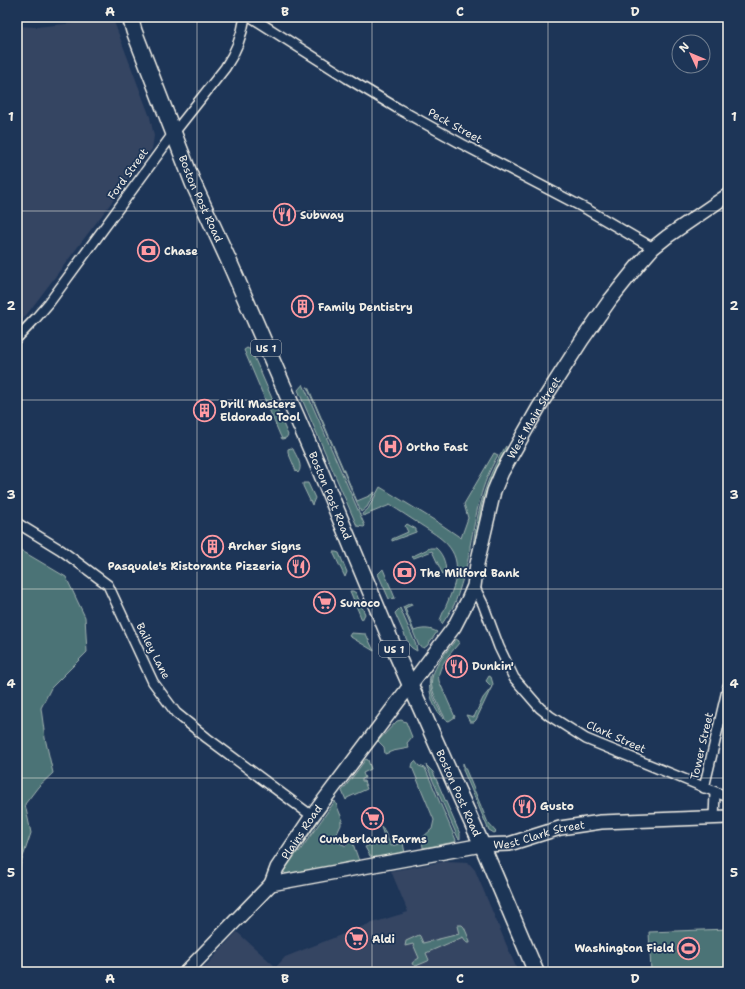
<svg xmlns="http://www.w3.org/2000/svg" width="745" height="989" font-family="'Shantell Sans',sans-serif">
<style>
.built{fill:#344462}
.green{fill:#4c7376;stroke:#a0b2af}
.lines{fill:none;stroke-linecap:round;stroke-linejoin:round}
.minor-casing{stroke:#f4f1e8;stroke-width:12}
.secondary-casing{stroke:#f4f1e8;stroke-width:16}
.primary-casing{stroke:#f4f1e8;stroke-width:18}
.minor{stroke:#1d3557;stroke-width:9}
.secondary{stroke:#1d3557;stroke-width:13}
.primary{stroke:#1d3557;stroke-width:15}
.grid{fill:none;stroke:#f4f1e8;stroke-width:1;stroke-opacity:0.55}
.labels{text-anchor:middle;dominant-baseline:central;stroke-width:3.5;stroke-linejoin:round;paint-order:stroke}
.shield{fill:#1d3557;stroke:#b4b9bc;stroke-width:1}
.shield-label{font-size:10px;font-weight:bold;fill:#f4f1e8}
.street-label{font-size:11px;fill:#f4f1e8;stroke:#1d3557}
.poi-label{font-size:11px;font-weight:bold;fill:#f4f1e8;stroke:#1d3557;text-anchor:start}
.neatline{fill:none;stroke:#f4f1e8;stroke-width:1.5}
.grid-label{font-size:13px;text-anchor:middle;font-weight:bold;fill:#f4f1e8}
</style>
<rect width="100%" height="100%" fill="#1d3557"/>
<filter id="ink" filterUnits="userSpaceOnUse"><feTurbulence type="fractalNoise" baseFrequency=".025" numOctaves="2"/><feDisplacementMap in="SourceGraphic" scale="8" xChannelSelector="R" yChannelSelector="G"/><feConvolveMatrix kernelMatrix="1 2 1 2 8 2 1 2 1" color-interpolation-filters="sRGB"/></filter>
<g filter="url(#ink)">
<g class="built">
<path d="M113 19 150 117 154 136 152 149 149 153 21 322 17 318V26L36 27Z"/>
<path d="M447 861 468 862 475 870 518 972H200L237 932 276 967 285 957 366 925 408 912 391 871Z"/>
</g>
<g class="green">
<path d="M247 348 251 350 288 435 286 438 282 439 280 435 244 350Z"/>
<path d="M303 384 365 526 364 527 357 526 298 390Z"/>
<path d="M307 387H308L357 501 369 496 375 492 367 507 361 512Z"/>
<path d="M506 446V449C496 467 488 484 482 504 479 516 479 536 473 546 477 511 486 476 506 446Z"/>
<path d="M291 448 293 449C296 456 304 466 298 473L296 471 288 452V449Z"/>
<path d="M494 453 498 455C480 486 477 511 470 546 471 554 458 596 454 605 450 612 446 618 442 624L440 620C445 607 454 590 456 576 460 548 441 538 421 525 410 518 400 511 390 505L363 516 362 514 368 509 380 487 439 523 461 538 468 518 464 504Z"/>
<path d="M303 483H308L315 498 312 505 303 486Z"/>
<path d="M407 524 416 529V532L392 541V539L408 532 405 526Z"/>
<path d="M17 548 66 577 85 617 87 652 51 688 41 708 45 738 53 773 38 787 25 804 31 833 17 875Z"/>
<path d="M430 548H436C444 555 448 568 444 577L432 551 414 558 412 557 413 556Z"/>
<path d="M333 552H336L339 553 347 572 345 577Z"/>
<path d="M383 569 395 598 389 599 378 574Z"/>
<path d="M350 591H353L356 593 365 614 362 620Z"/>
<path d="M411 603 412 605 405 608 414 631C422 628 430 628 437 632L427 646 424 648 419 646 403 607Z"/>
<path d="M400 608 416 645 417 651 412 648 409 645 395 613Z"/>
<path d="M351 633 366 634 374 651 349 636Z"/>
<path d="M456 639 459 641V643C451 653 436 668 439 681L455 717 449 721 446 720C441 710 435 699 432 688 428 671 447 652 456 639Z"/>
<path d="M431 673H432C427 690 437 704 444 719 433 711 426 686 431 673Z"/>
<path d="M489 676 491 677 493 684 476 720 474 722H470L466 715 474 717 483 698 492 687 486 681Z"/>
<path d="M401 720 406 722 412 737 407 743 409 748 393 751 385 754 384 747 378 741 397 721Z"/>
<path d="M366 759 368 760 371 769 363 773 365 778 362 779V781H364L367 789 347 798V799L346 800 342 791Z"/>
<path d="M415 761 419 766 425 768 456 840 455 842 423 848 422 838 432 829 434 820 412 767 413 763Z"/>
<path d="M463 763 488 823 496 832 494 833 489 830 487 826 463 770Z"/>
<path d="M426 765 433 772 460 834V839L458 838Z"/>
<path d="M332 799 333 800 298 851 299 852 335 801 343 821H341V825L335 838 337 839 336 841 346 846 351 838 359 861 286 874 283 871 284 867Z"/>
<path d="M381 827 383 828 391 846 403 843 405 853 376 859 370 856 365 847 385 839Z"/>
<path d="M458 925H462L464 927 470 941V943H467L463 937 426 953 429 960 428 961 416 966 412 964 413 962 419 958 413 944 405 946 406 941 419 935 420 936 423 943 459 934 457 926Z"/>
<path d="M728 929V972H651L649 932Z"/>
</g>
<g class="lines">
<defs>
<g id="minor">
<path d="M251 17 347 78 397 108 462 144 588 210 653 248"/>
<path d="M17 338 36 318 49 303 173 134 225 68C236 52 242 36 245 17"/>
<path d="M17 523 61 550 108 585 153 682 176 713 207 738 312 816"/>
<path d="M474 586 483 604 499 647 514 678 540 708 550 716 586 739 728 797"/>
<path d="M704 788 728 686"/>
<path d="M714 818 715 793"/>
</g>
<g id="secondary">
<path id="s1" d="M271 884 482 845 509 844 560 828 601 822 728 817"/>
<path id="s2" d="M186 972 271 884 277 868 312 816 454 627 468 600 474 586 477 564 494 491 502 472 539 407 582 340 610 300 639 264 653 248 668 236 728 195"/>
</g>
<g id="primary">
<path id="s3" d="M130 17 134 31 193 183 228 259 319 468 396 653 482 845 536 972"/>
</g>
</defs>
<use href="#minor" class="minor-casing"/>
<use href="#secondary" class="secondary-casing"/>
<use href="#primary" class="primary-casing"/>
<use href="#minor" class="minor"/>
<use href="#secondary" class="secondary"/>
<use href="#primary" class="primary"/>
</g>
</g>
<path class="grid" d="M197 17V972M372 17V972M548 17V972M17 211H728M17 400H728M17 589H728M17 778H728"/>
<defs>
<symbol id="restaurant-ring" viewBox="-11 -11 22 22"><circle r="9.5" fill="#1d3557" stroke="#ff9aa2" stroke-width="1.5"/><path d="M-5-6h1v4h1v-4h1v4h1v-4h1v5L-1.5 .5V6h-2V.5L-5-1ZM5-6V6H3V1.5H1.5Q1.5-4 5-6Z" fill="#ff9aa2"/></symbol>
<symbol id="bank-ring" viewBox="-11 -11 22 22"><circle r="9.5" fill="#1d3557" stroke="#ff9aa2" stroke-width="1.5"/><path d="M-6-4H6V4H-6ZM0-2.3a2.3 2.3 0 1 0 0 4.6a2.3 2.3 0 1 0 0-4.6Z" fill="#ff9aa2"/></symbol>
<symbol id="building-ring" viewBox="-11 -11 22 22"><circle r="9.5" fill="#1d3557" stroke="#ff9aa2" stroke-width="1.5"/><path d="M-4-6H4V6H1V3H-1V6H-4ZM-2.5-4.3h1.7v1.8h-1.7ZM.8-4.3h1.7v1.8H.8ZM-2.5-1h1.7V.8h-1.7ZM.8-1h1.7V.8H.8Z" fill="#ff9aa2"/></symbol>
<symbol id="hospital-ring" viewBox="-11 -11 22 22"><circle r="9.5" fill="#1d3557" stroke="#ff9aa2" stroke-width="1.5"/><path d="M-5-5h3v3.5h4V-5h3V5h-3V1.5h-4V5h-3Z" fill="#ff9aa2"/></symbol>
<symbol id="supermarket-ring" viewBox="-11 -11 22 22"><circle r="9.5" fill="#1d3557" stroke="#ff9aa2" stroke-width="1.5"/><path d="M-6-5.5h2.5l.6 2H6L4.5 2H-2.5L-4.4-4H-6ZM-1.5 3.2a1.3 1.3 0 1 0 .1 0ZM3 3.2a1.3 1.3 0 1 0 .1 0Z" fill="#ff9aa2"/></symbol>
<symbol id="stadium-ring" viewBox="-11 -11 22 22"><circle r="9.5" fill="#1d3557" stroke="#ff9aa2" stroke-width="1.5"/><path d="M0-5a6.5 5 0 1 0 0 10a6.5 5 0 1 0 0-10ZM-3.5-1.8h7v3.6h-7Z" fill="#ff9aa2"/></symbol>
</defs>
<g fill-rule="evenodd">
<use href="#restaurant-ring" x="272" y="202" width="25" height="25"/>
<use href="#bank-ring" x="136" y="238" width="25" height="25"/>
<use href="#building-ring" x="290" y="294" width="25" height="25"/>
<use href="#building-ring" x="192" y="398" width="25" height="25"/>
<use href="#hospital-ring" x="378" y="434" width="25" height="25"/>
<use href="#building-ring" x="200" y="534" width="25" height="25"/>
<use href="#restaurant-ring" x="286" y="554" width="25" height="25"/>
<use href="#bank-ring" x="392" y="560" width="25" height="25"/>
<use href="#supermarket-ring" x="312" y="590" width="25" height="25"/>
<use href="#restaurant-ring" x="444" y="654" width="25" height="25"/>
<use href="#restaurant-ring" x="512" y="794" width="25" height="25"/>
<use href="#supermarket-ring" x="360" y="806" width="25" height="25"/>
<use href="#supermarket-ring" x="344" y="926" width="25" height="25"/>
<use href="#stadium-ring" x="676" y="936" width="25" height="25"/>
</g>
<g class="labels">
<g class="shield">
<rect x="251" y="340" width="30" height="16" rx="3"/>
<rect x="379" y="641" width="30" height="16" rx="3"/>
</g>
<g class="shield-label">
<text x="266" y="348">US 1</text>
<text x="394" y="649">US 1</text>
</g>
<g class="street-label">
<text transform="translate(455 126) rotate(29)">Peck Street</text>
<text transform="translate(128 174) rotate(-54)">Ford Street</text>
<text stroke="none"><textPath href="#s3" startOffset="195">Boston Post Road</textPath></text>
<text stroke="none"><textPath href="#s2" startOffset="665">West Main Street</textPath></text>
<text stroke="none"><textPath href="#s3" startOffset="519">Boston Post Road</textPath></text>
<text transform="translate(153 651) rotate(63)">Bailey Lane</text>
<text transform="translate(616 737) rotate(24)">Clark Street</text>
<text transform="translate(702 746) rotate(-77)">Tower Street</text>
<text stroke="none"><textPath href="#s3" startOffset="843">Boston Post Road</textPath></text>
<text stroke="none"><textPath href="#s2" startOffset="183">Plains Road</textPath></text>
<text stroke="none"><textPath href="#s1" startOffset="273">West Clark Street</textPath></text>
</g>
<g class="poi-label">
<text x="300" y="215">Subway</text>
<text x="164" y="251">Chase</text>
<text x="318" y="307">Family Dentistry</text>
<text x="220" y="404">Drill Masters<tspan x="220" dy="13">Eldorado Tool</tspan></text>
<text x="406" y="447">Ortho Fast</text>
<text x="228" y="546">Archer Signs</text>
<text x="282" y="566" text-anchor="end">Pasquale's Ristorante Pizzeria</text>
<text x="420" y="573">The Milford Bank</text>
<text x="340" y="603">Sunoco</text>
<text x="472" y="666">Dunkin'</text>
<text x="540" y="806">Gusto</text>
<text x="373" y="839" text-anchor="middle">Cumberland Farms</text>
<text x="372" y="939">Aldi</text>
<text x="674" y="948" text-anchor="end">Washington Field</text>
</g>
</g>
<rect width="745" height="989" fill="none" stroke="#1d3557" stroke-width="44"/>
<g transform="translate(691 54) rotate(314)"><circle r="19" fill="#1d3557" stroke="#738091"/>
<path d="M0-3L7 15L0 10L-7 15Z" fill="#ff9aa2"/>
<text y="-6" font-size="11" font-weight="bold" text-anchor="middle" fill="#f4f1e8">N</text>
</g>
<rect x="22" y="22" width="701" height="945" class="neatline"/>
<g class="grid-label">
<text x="110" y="16">A</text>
<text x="285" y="16">B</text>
<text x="460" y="16">C</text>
<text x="635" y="16">D</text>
<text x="11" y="121">1</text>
<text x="734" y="121">1</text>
<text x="11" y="310">2</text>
<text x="734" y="310">2</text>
<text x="11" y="499">3</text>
<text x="734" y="499">3</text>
<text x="11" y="688">4</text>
<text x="734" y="688">4</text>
<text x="11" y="877">5</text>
<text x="734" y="877">5</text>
<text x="110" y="983">A</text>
<text x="285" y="983">B</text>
<text x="460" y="983">C</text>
<text x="635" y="983">D</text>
</g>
</svg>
